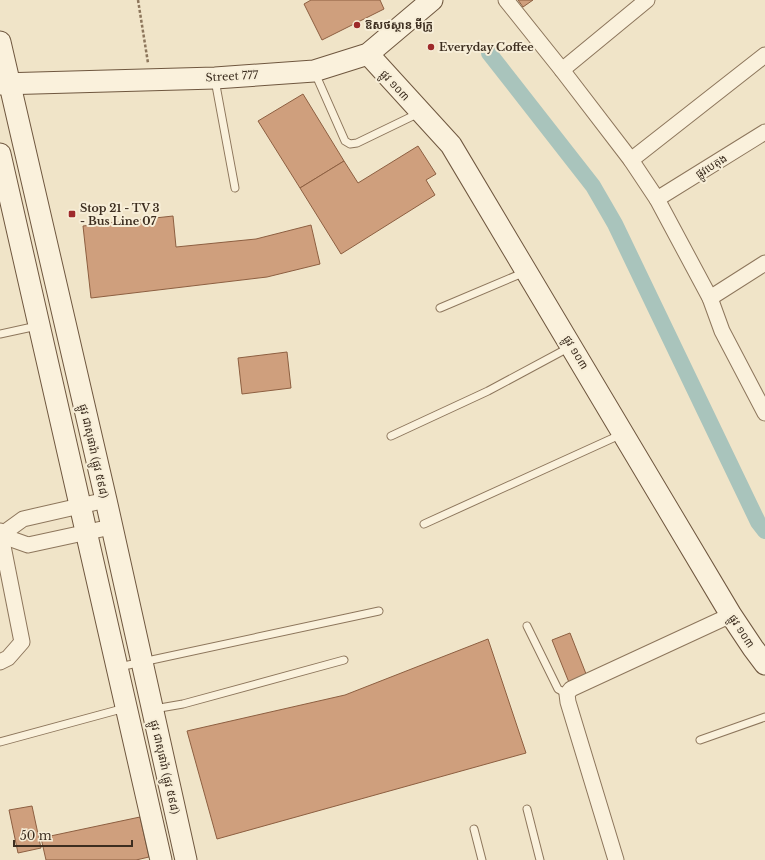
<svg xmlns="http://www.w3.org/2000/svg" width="765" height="860" font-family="'Libre Baskerville','Noto Sans Khmer',serif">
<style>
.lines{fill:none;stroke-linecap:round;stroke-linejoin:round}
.canal{stroke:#a9c4bc;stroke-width:16}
.building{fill:#cf9f7d;stroke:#8d5f41}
.lane-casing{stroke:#8d765c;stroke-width:9}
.street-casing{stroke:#8d765c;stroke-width:17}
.secondary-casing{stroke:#6f573f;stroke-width:23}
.path{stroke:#8d765c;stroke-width:2.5;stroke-dasharray:3 2;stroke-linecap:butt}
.lane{stroke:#faf1dc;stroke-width:7}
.street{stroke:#faf1dc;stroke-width:15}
.secondary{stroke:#faf1dc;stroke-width:21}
.poi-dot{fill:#9e2a2b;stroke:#f7eed8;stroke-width:1.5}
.labels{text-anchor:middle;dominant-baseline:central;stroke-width:4;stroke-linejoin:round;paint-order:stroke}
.poi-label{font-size:11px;font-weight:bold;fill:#3d2e20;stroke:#f7eed8;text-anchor:start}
.street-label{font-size:11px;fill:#3d2e20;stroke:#f7eed8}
</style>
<rect width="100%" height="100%" fill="#f0e4c8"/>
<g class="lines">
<path class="canal" d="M489 53 593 186 615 224 758 522 765 531"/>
</g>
<g class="building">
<path d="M311 0H380L384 9 322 40 304 4Z"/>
<path d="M518 0H533L523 7Z"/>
<path d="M303 94 344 161 300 188 258 121Z"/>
<path d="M418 146 436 174 426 180 435 195 341 254 300 188 344 161 358 183Z"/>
<path d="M173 216 176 247 256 239 311 225 320 264 267 277 91 298 83 226Z"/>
<path d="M287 352 291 388 242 394 238 358Z"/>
<path d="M570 633 588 679 570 685 552 640Z"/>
<path d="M488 639 526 753 217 839 187 731 345 695Z"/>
<path d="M32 806 41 848 18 853 9 810Z"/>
<path d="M140 817 149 857 136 860H46L41 838Z"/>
</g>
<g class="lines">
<defs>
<g id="lane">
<path d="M315 73 345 141 350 144 357 143 419 113"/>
<path d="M215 80 235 188"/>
<path d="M440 308 525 272"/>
<path d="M0 334 37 326"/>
<path d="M391 436 488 391 570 347"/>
<path d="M424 524 622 434"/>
<path d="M527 626 558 689 567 694"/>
<path d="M119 667 379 611"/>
<path d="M154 709 183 704 344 660"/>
<path d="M700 740 765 717"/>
<path d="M0 742 125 708"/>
<path d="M527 809 540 860"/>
<path d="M474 829 482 860"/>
</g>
<g id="street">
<path d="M506 0 562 70 631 160 657 199 710 298 722 331 765 413"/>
<path d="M562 70 647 0"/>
<path d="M631 160 765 55"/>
<path d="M657 199 765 132"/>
<path d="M710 298 765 263"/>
<path d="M0 531 22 642 8 658 0 662"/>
<path d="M0 535 28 545 111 527"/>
<path d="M1 535 23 519 106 500"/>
<path d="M616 860 568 702 567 694 571 689 731 615"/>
</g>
<g id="secondary">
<path d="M0 42 106 500 186 860"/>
<path d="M368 54 451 145 731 615 753 648 765 664"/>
<path d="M0 84 215 78 314 71 368 54 432 0"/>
<path d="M0 154 161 860"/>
</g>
</defs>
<use href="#lane" class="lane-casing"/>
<use href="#street" class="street-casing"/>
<use href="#secondary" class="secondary-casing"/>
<path class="path" d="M138 0 148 63"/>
<use href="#lane" class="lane"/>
<use href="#street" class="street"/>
<use href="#secondary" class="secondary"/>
</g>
<g class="poi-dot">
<circle cx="357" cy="25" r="4"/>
<circle cx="431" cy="47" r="4"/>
<rect x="68" y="210" width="8" height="8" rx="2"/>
</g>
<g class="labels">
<g class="poi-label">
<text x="365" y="25">ឱសថស្ថាន មីក្រូ</text>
<text x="439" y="47">Everyday Coffee</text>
<text x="80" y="208">Stop 21 - TV 3<tspan x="80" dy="13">- Bus Line 07</tspan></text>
</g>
<g class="street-label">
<text transform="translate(232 76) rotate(-3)">Street 777</text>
<text transform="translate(395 85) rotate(47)">ផ្លូវ ១០៣</text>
<text transform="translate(711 166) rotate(-32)">ផ្លូវបេតុង</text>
<text transform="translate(576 352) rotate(59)">ផ្លូវ ១០៣</text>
<text transform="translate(94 451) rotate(77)">ផ្លូវ ជាសុផារ៉ា (ផ្លូវ ៥៩៨)</text>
<text transform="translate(742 631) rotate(57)">ផ្លូវ ១០៣</text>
<text transform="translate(165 767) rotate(77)">ផ្លូវ ជាសុផារ៉ា (ផ្លូវ ៥៩៨)</text>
</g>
</g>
<path d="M14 840v6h118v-6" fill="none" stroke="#3d2e20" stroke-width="2"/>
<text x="20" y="840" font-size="12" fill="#3d2e20" stroke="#f7eed8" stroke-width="3" paint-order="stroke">50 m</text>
</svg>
